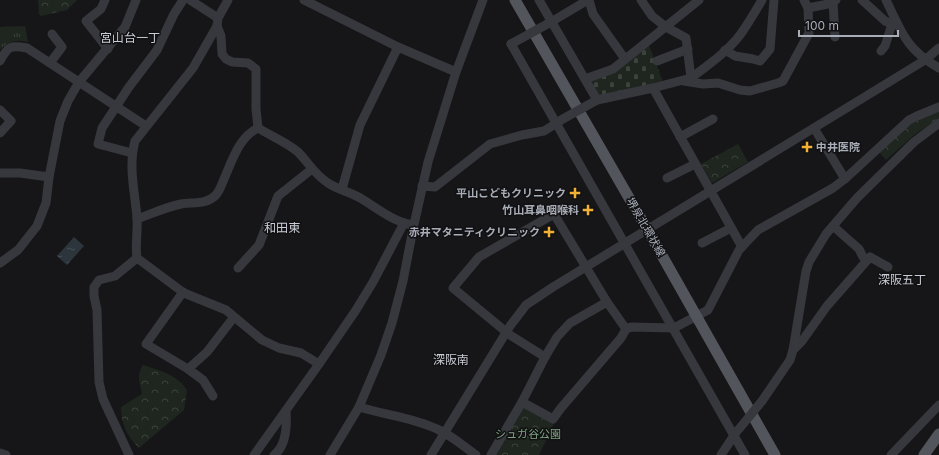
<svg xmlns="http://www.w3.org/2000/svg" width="939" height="455" font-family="Inter,'Noto Sans JP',sans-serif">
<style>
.grass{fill:url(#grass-tufts)}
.forest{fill:url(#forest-crowns)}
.cemetery{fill:url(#cemetery-stones)}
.water{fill:url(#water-ripples)}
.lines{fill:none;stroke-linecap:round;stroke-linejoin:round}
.minor{stroke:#37383d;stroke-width:9}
.major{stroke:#53555c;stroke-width:11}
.minor-bridge{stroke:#37383d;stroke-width:9}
.poi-dot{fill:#f2b134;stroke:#111113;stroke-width:1.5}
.labels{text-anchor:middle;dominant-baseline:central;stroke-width:3;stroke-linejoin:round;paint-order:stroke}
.poi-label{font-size:11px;font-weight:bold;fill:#a8adb8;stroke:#111113;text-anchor:end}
.street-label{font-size:11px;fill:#a8adb8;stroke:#111113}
.park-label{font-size:11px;fill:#7fa381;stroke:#111113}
.neighbourhood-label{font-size:12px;fill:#c9ccd4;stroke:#111113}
</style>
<defs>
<pattern id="grass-tufts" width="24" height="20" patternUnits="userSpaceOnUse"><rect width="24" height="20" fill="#1e261f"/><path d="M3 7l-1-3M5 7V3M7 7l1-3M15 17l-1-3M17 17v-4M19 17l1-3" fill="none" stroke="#3c433d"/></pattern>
<pattern id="forest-crowns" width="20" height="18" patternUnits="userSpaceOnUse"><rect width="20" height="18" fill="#1e261f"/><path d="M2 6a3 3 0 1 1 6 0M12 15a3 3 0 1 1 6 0" fill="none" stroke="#3c433d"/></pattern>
<pattern id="cemetery-stones" width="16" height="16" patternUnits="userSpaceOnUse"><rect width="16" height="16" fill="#1e261f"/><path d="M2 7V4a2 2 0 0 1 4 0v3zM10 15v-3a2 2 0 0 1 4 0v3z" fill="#3c433d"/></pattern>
<pattern id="water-ripples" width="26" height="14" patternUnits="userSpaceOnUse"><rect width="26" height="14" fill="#2c353c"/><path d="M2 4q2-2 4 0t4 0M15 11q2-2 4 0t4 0" fill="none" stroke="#485056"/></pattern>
</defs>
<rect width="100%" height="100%" fill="#161618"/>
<path class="grass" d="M25 26 28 42C16 39 9 41 0 50V27Z"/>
<g class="forest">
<path d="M38 0H77L67 10 41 16 39 14Z"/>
<path d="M939 110V118L914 135 886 160 879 152 911 123Z"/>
<path d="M738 144 748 162 712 183 701 164Z"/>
<path d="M143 365C161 371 176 374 187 390L184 410 139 448C127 436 121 424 121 407L142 394C140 383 136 374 143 365Z"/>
<path d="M523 405 554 423 539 455H495Z"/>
</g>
<path class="cemetery" d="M649 45 663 82 598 96 590 81Z"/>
<path class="water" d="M74 237 84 246 67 265 57 256Z"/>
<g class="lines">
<g class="minor">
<path d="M105 0 101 9 86 21 108 49"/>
<path d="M190 0 218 18"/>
<path d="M228 0 218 18 217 26 193 68 135 141C128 167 135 192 137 218 138 232 135 245 137 258L184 293 226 310 262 340 279 348 301 353 319 364"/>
<path d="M304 0 398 47 456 72"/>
<path d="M539 0 597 100 653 88 691 78 686 38 666 27 652 16 641 0"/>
<path d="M589 0 593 14 625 59"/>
<path d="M862 0 885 21 892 24 896 21"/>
<path d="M886 0C902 33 906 49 939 68"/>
<path d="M833 1 835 37"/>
<path d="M808 8 828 4 836 0"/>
<path d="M551 22 588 0"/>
<path d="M217 26 221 36 222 54 226 59 232 62 248 63 256 69V109L258 128"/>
<path d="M511 44 745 455"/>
<path d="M725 50 735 56 753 59 760 61 770 49 774 0"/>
<path d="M881 51 885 46 892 24"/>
<path d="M0 61C8 46 10 45 27 48L146 126"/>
<path d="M657 61 688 49"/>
<path d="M50 63 62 47 52 34"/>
<path d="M691 78C708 65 727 52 740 35 748 24 755 12 762 0"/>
<path d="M585 79 613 69 699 0"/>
<path d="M684 81 703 84 718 83 740 90 750 91 778 83 783 81 809 33 808 8 804 0"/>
<path d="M653 88 742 247"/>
<path d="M0 110 11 121 0 133"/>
<path d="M814 128 845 179"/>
<path d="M680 137 713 119"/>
<path d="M132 153 98 144 102 128 129 87 157 50 174 14 183 0"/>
<path d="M0 173H20L49 177"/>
<path d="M667 178 695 164"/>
<path d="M422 186 435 187 490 144 522 135 544 131 560 121"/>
<path d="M342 189 360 125 398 47"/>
<path d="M137 219C151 214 166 207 181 204 193 202 206 205 216 195 220 190 222 184 224 179 232 161 239 137 258 128 271 136 286 142 298 152 308 162 315 175 328 183 338 190 351 192 362 199 378 209 394 222 413 225"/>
<path d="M833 226 859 249 863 257"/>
<path d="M702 243 731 228"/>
<path d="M0 263 18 250 37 226 46 203 49 177 60 121 68 101 79 82 125 27 136 0"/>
<path d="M238 268 259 245 278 196 312 169"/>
<path d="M183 292 146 344 188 369 203 380 213 396"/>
<path d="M793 350 802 341 827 306 870 257 888 267"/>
<path d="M545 357 510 335 453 288 479 257 554 214 607 302 626 329"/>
<path d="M188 369 207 352 234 317"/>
<path d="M762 401 790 360 793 350 806 271 809 262 826 234 857 198 914 142 939 123"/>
<path d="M522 402 553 419 561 408 621 338 626 329 631 327 674 328 708 310 739 250 758 230 833 188 846 178 909 120 917 116 939 107"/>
<path d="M359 407C385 415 412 417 437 429 451 435 463 446 476 455"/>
<path d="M0 453 6 455"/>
<path d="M129 455 103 399 99 382 97 310 94 296V287L99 280 115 276 137 258"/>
<path d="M254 455 319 364 356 310 373 282 404 223"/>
<path d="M274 455C286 446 287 425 286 411"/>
<path d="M330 455 359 407 381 355 392 323 403 281 413 229 428 162 456 72 483 0"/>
<path d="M431 455 510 326 526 305 553 287 845 109 925 60 939 48"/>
<path d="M491 455 522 402 545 357 557 337 570 323 607 302"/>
<path d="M721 455 737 431"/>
<path d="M891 455 939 405"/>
</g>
<g class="major">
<path d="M515 0 647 229 775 455"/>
<path d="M924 455 939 434"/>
</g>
<g class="minor-bridge">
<path d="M511 44 551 22"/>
<path d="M561 120 597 100"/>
<path d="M739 429 762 401"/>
</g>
</g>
<g class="poi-dot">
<path d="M805 141h4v4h4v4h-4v4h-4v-4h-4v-4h4z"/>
<path d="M573 187h4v4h4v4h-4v4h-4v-4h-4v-4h4z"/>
<path d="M586 204h4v4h4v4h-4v4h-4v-4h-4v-4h4z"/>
<path d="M547 226h4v4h4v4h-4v4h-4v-4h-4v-4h4z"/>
</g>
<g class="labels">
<g class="poi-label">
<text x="816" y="147" text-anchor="start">中井医院</text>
<text x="566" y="193">平山こどもクリニック</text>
<text x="579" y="210">竹山耳鼻咽喉科</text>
<text x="540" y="232">赤井マタニティクリニック</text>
</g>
<g class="street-label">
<text transform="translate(646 227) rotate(60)">堺泉北環状線</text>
</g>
<g class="park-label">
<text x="528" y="434">シュガ谷公園</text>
</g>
<g class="neighbourhood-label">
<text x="130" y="37">宮山台一丁</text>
<text x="282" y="227">和田東</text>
<text x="902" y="279">深阪五丁</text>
<text x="451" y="359">深阪南</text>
</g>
</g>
<path d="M799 30v6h99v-6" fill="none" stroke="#a8adb8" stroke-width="2"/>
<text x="805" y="30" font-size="12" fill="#a8adb8" stroke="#111113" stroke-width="3" paint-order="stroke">100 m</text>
</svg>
